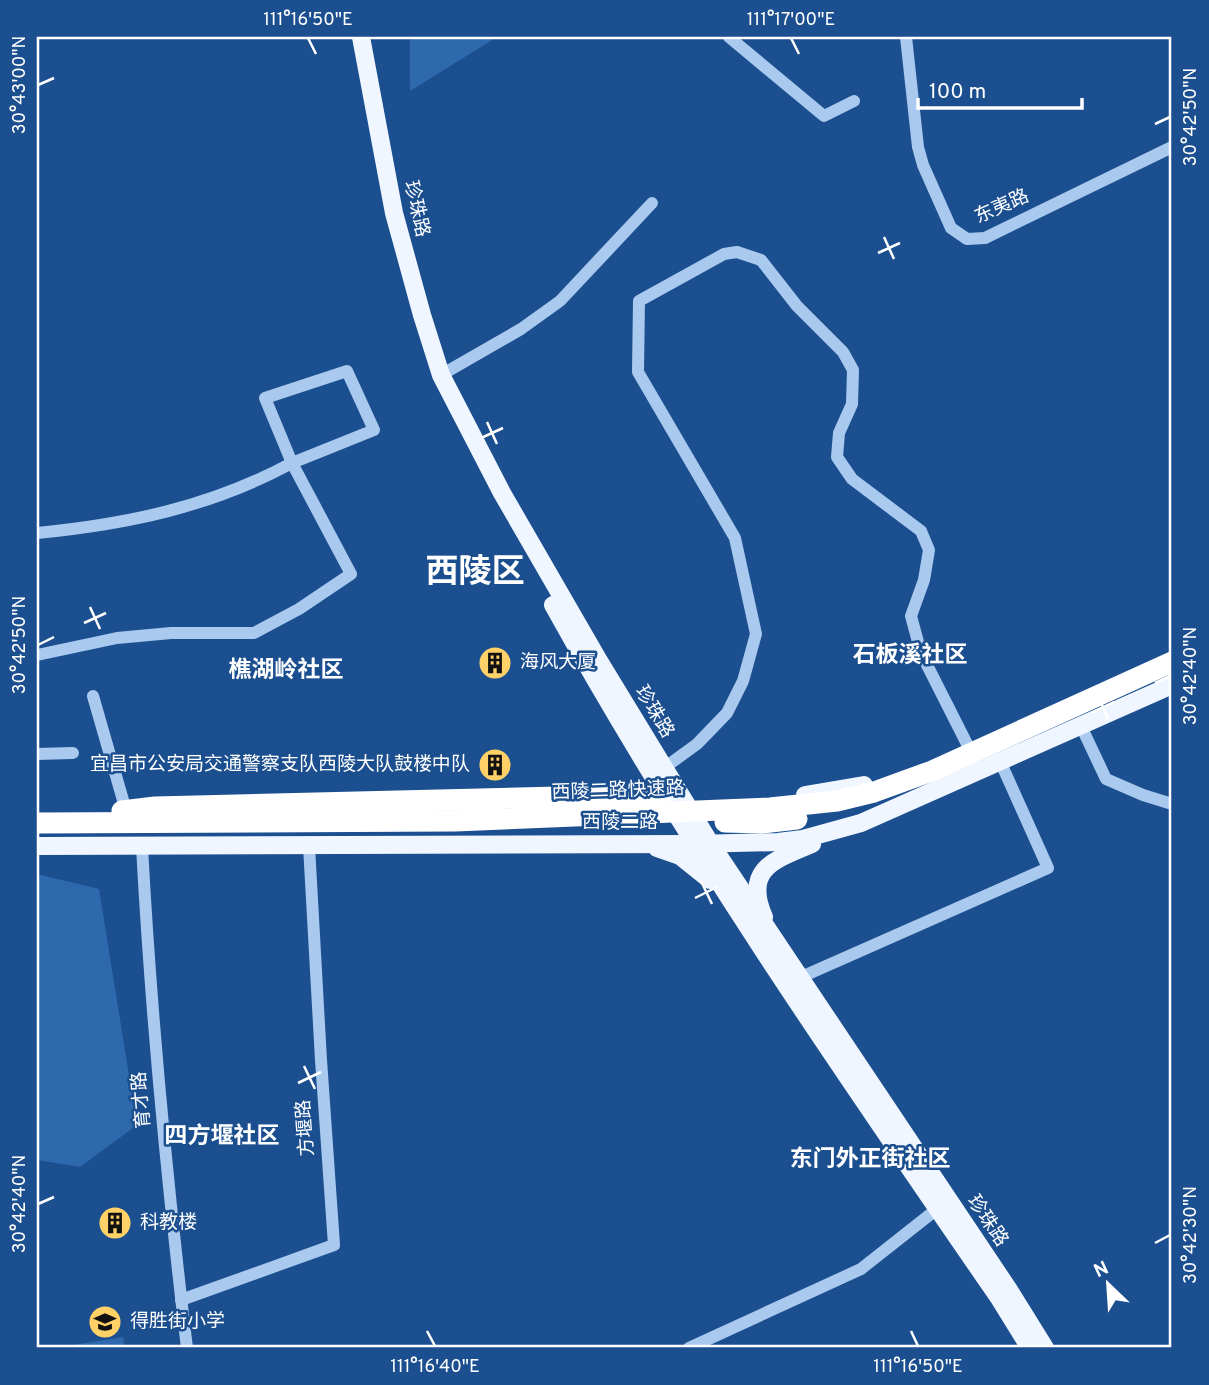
<svg xmlns="http://www.w3.org/2000/svg" width="1209" height="1385" font-family="Overpass,'Noto Sans SC',sans-serif">
<style>
.green{fill:#2e69ad}
.lines{fill:none;stroke-linecap:round;stroke-linejoin:round}
.minor{stroke:#a9c9ee;stroke-width:12}
.major{stroke:#f0f6ff;stroke-width:18}
.highway{stroke:#fff;stroke-width:21}
.ticks{fill:none;stroke:#fff;stroke-width:2.5}
.labels{text-anchor:middle;dominant-baseline:central;stroke-width:5;stroke-linejoin:round;paint-order:stroke}
.street-label{font-size:19px;fill:#fff;stroke:#1b4f8f}
.poi-label{font-size:19px;fill:#fff;stroke:#1b4f8f;text-anchor:start}
.quarter-label{font-size:23px;font-weight:bold;fill:#fff;stroke:#1b4f8f}
.town-label{font-size:33px;font-weight:bold;fill:#fff;stroke:#1b4f8f}
.neatline{fill:none;stroke:#fff;stroke-width:2.5}
.ticks-label{font-size:18px;text-anchor:middle;fill:#fff}
</style>
<rect width="100%" height="100%" fill="#1b4f8f"/>
<g class="green">
<path d="M410 37H497L410 91Z"/>
<path d="M37 874 99 889 137 1125 80 1167 37 1160Z"/>
<path d="M123 1337 125 1348H54Z"/>
</g>
<g class="lines">
<g class="minor">
<path d="M729 37 824 116 854 101"/>
<path d="M906 37 918 147 923 165 951 228 967 239 985 238 1172 147"/>
<path d="M347 371 374 430 292 463 265 398Z"/>
<path d="M441 375 521 329 560 301 652 203"/>
<path d="M37 533C128 524 210 507 292 463L351 574 299 609 254 633H171L117 638 37 655"/>
<path d="M93 696 127 814"/>
<path d="M1081 726 1106 779 1143 795 1172 804"/>
<path d="M37 754 73 753"/>
<path d="M664 768 697 744 727 713 743 681 756 634 735 538 638 372 639 301 724 254 737 252 761 260 797 306 843 352 853 370 852 404 839 433 837 457 852 479 921 531 929 550 924 580 911 616 921 653 967 744"/>
<path d="M142 847C151 1014 167 1182 187 1348"/>
<path d="M799 978 1048 868 1000 761"/>
<path d="M181 1300 334 1245 321 1060 309 846"/>
<path d="M689 1348 861 1269 937 1209"/>
</g>
<g class="major">
<path d="M361 37 394 213 422 315 441 375 502 493 599 661 710 843 1009 1290 1045 1348"/>
<path d="M553 605C686 845 843 1072 999 1298L1030 1348"/>
<path d="M805 795 864 785"/>
<path d="M421 811 494 809"/>
<path d="M37 846 694 844 778 842 803 839 861 823 1172 685"/>
<path d="M657 848 680 856 710 880"/>
<path d="M764 917C743 869 774 860 812 844"/>
</g>
<g class="highway">
<path d="M122 811 155 807 598 796 660 801"/>
<path d="M725 822 762 823 797 819"/>
<path d="M37 823 455 821 770 808 837 801 874 792 932 771 1172 662"/>
</g>
</g>
<path class="ticks" d="M308 38 316 54M791 38 799 54M38 85 54 78M1155 124 1170 117M884 237 894 259M878 253 900 243M487 422 497 444M481 438 503 428M90 607 100 629M84 623 106 613M38 645 54 637M1155 683 1170 676M1098 696 1108 719M1092 713 1114 702M701 881 712 904M695 898 717 887M304 1066 315 1089M298 1083 321 1072M38 1204 54 1197M1155 1243 1170 1235M427 1331 435 1346M911 1331 918 1346"/>
<defs>
<symbol id="building-disc" viewBox="-11 -11 22 22"><circle r="9.5" fill="#ffd166" stroke="#1b4f8f"/><path d="M-4-6H4V6H1V3H-1V6H-4ZM-2.5-4.3h1.7v1.8h-1.7ZM.8-4.3h1.7v1.8H.8ZM-2.5-1h1.7V.8h-1.7ZM.8-1h1.7V.8H.8Z" fill="#111"/></symbol>
<symbol id="school-disc" viewBox="-11 -11 22 22"><circle r="9.5" fill="#ffd166" stroke="#1b4f8f"/><path d="M0-5L7-2L0 1L-7-2ZM-4 1L0 2.5L4 1V4Q0 6-4 4Z" fill="#111"/></symbol>
</defs>
<g fill-rule="evenodd">
<use href="#building-disc" x="476" y="644" width="38" height="38"/>
<use href="#building-disc" x="476" y="746" width="38" height="38"/>
<use href="#building-disc" x="96" y="1204" width="38" height="38"/>
<use href="#school-disc" x="86" y="1303" width="38" height="38"/>
</g>
<g class="labels">
<g class="street-label">
<text transform="translate(1002 207) rotate(-24)">东夷路</text>
<text transform="translate(416 209) rotate(77)">珍珠路</text>
<text transform="translate(654 712) rotate(59)">珍珠路</text>
<text transform="translate(618 791) rotate(-2)">西陵二路快速路</text>
<text x="620" y="823">西陵二路</text>
<text transform="translate(142 1100) rotate(-95)">育才路</text>
<text transform="translate(306 1128) rotate(-94)">方堰路</text>
<text transform="translate(987 1221) rotate(56)">珍珠路</text>
</g>
<g class="poi-label">
<text x="520" y="663">海风大厦</text>
<text x="470" y="765" text-anchor="end">宜昌市公安局交通警察支队西陵大队鼓楼中队</text>
<text x="140" y="1223">科教楼</text>
<text x="130" y="1322">得胜街小学</text>
</g>
<g class="quarter-label">
<text x="910" y="656">石板溪社区</text>
<text x="286" y="671">樵湖岭社区</text>
<text x="222" y="1137">四方堰社区</text>
<text x="870" y="1160">东门外正街社区</text>
</g>
<g class="town-label">
<text x="475" y="574">西陵区</text>
</g>
</g>
<rect width="1209" height="1385" fill="none" stroke="#1b4f8f" stroke-width="77"/>
<g transform="translate(1108 1284) rotate(335)" stroke="#1b4f8f" stroke-width="5" paint-order="stroke">
<path d="M0-5L12 26L0 18L-12 26Z" fill="#ffffff"/>
<text y="-10" font-size="19" font-weight="bold" text-anchor="middle" fill="#ffffff">N</text>
</g>
<path d="M918 98v10h164v-10" fill="none" stroke="#ffffff" stroke-width="3.5"/>
<text x="929" y="98" font-size="21" fill="#ffffff" stroke="#1b4f8f" stroke-width="5" paint-order="stroke">100 m</text>
<rect x="38" y="38" width="1132" height="1308" class="neatline"/>
<g class="ticks-label">
<text x="308" y="25">111°16'50"E</text>
<text x="791" y="25">111°17'00"E</text>
<text transform="translate(19 85) rotate(-90)" y="6">30°43'00"N</text>
<text transform="translate(1190 117) rotate(-90)" y="6">30°42'50"N</text>
<text transform="translate(19 645) rotate(-90)" y="6">30°42'50"N</text>
<text transform="translate(1190 676) rotate(-90)" y="6">30°42'40"N</text>
<text transform="translate(19 1204) rotate(-90)" y="6">30°42'40"N</text>
<text transform="translate(1190 1235) rotate(-90)" y="6">30°42'30"N</text>
<text x="435" y="1372">111°16'40"E</text>
<text x="918" y="1372">111°16'50"E</text>
</g>
</svg>
